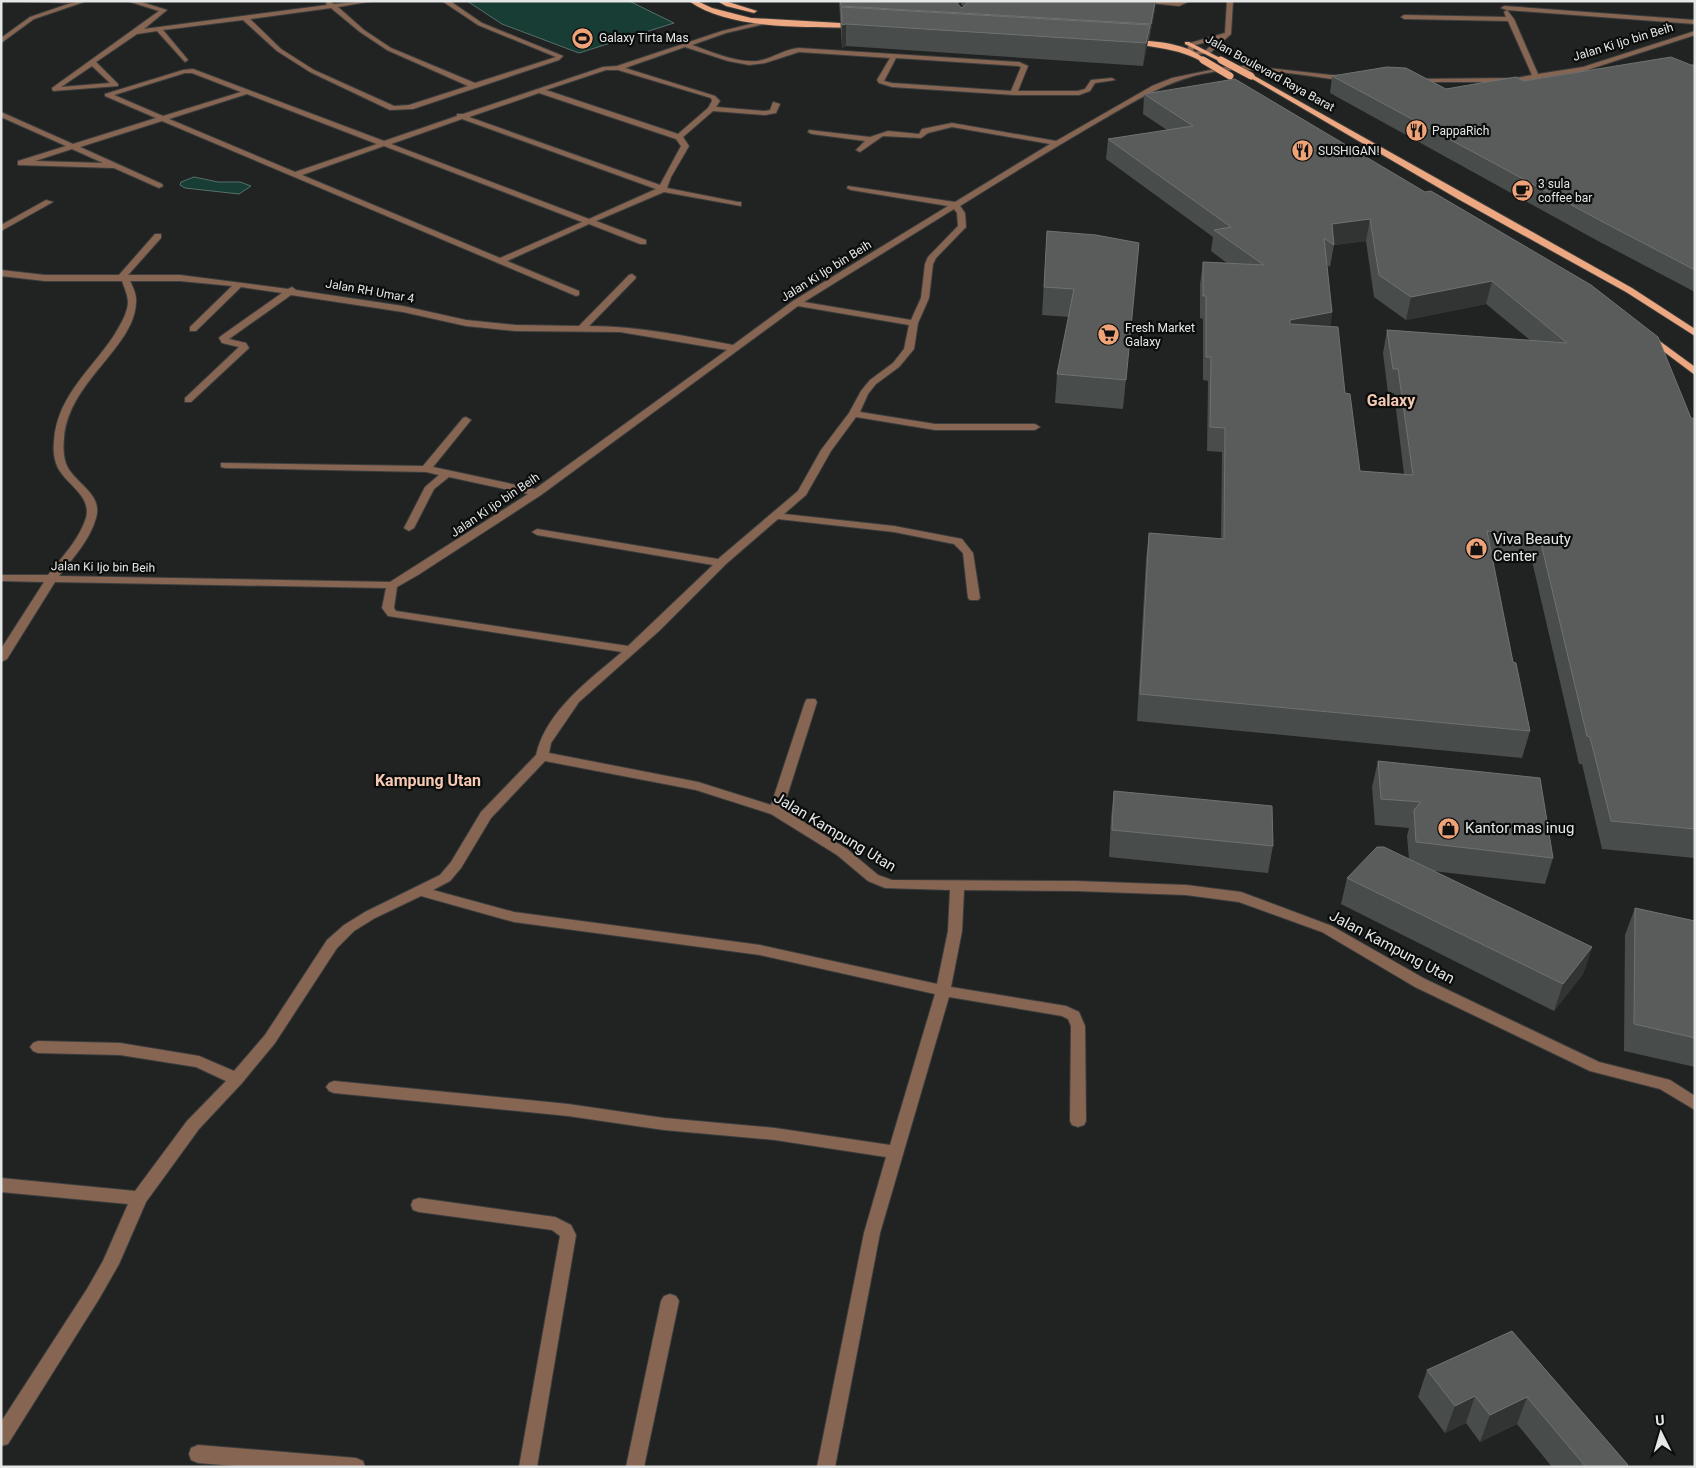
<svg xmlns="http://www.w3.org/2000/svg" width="1696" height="1468" font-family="Roboto,sans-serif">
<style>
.water{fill:#183d35;stroke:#55706a}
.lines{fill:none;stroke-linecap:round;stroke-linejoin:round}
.minor-casing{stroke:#3b3e3d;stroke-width:2}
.major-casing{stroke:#3b3e3d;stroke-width:2}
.minor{fill:#876553;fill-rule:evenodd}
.major{fill:#eda881;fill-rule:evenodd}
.major-bridge-casing{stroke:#3b3e3d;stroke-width:8;stroke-linecap:butt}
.major-bridge{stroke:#eda881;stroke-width:7}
.wall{fill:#484c4b;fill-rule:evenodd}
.shaded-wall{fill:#313433}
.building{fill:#595c5b;stroke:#6e7271;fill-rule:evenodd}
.labels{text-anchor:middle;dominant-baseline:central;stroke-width:4.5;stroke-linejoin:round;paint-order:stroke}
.far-poi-label{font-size:12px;fill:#e4e7e6;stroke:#0b0c0c;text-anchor:start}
.far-street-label{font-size:12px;fill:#e4e7e6;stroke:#0b0c0c}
.poi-label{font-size:15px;fill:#e4e7e6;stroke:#0b0c0c;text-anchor:start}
.street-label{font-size:15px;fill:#e4e7e6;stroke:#0b0c0c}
.far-district-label{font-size:16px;font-weight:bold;fill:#f6c9b2;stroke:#0b0c0c}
.neighbourhood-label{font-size:16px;font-weight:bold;fill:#f6c9b2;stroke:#0b0c0c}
</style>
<rect width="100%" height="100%" fill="#202322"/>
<g class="water">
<path d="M467 1H629L674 23 579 53 502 24Z"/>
<path d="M194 177 218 182H240L251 186 239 194 185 188 180 185 181 182Z"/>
</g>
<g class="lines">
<defs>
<g id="minor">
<path d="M23 1H72L69 3Z"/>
<path d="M77 1 84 2 34 19 1 43V38L30 17Z"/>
<path d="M127 1H138L167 10 144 29 327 5 326 3 328 1 334 4 373 1 338 7 364 30 391 48 475 83 556 57 478 25 442 1H450L482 23 563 56 559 60 413 109 390 110 310 72 277 51 243 20 163 30 188 60 185 62 157 31 137 34 96 62 118 84V86L53 91 52 88 159 11ZM331 8 360 32 387 50 468 86 409 105 394 106 314 70 281 49 250 19ZM92 66 110 83 61 87Z"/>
<path d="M1131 1H1190L1179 6Z"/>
<path d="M1227 1H1233L1231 34 1210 53 1191 55 1187 50 1190 43 1225 33ZM1219 39 1206 50 1195 52 1193 50 1195 45Z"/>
<path d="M1504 6 1695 20V24L1507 10 1514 19 1538 74 1583 67 1695 31V35L1584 71 1516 82H1414L1413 81 1416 79 1516 78 1532 75 1508 21 1404 19 1401 17 1404 15 1506 17 1504 12 1507 10 1501 8Z"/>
<path d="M771 19 773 22 726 33 692 45C712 52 736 63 757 61 772 59 784 49 799 48L1019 62 1028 66 1018 91H1078L1085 89 1091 80 1112 78 1115 80 1095 83 1090 91 1079 95H1014L892 87 879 83 877 80 890 58 799 52 765 63 749 65 728 61 685 47 625 68 715 96 720 101 716 107 765 111 770 110 773 102 780 104 776 113 765 115 713 111 683 137 689 146 671 177 667 188 738 202H741V206L664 192 596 221 646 240V244H640L589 224 507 261 579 291V295L576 296 162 121 80 147 162 184 163 186 159 188 114 168 18 165V161L66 146 1 117V112L73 144 156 118 105 96V94L183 70 193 69 384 141 457 116V114H463L603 67 617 66 722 31ZM896 58 1018 66 1021 67 1011 91 892 83 884 81ZM606 70H618L711 98 712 101 708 108 678 134 546 90ZM185 73H192L241 92 163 116 114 95ZM539 93 676 139 681 146 660 185 469 117ZM247 94 377 144 295 172 169 119ZM462 119 656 189 589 219 391 144ZM384 146 582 222 500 258 302 175ZM72 149 103 163 35 161Z"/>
<path d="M1230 66H1251L1349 77 1352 79 1349 81C1311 77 1271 68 1232 70 1178 72 1135 101 1090 127 1046 153 1003 179 960 206L965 213 966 227 936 258 933 264 929 298 918 323 914 349 899 367 876 384 868 394 860 412 935 424H1035L1040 427 1035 430H935L856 417 831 451 806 495 784 514 894 526 962 539 973 553 980 598 978 600H970L968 598 963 553 954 544 894 532 778 519 726 564 659 631 579 702 551 743 549 753 698 782 771 805 805 702 807 699H815L817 702 783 809 847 849 878 875 892 880 1076 881 1186 885 1241 892 1332 926 1425 979 1599 1062 1670 1080 1695 1096V1110L1660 1089 1590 1071 1415 987 1322 932 1239 902 1186 895 1076 891 964 890 962 931 951 987 1066 1006 1079 1012 1085 1026 1086 1121 1084 1125 1078 1127 1072 1125 1070 1121 1071 1026 1068 1019 1062 1016 949 997 880 1233 835 1467H817L864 1233 886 1157 775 1140 664 1130 568 1116 334 1093 329 1091 326 1087 329 1083 334 1081 568 1104 664 1118 775 1128 890 1145 935 994 760 955 514 922 421 896 375 918 354 931 337 948 275 1043 242 1083 199 1129 146 1202 119 1264 99 1299 8 1444 1 1446V1422L87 1289 103 1261 128 1204 1 1192V1178L135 1191 187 1121 226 1081 196 1067 120 1055 38 1053 33 1051 30 1047 33 1043 38 1041 120 1043 199 1056 234 1071 265 1035 327 940 344 925 365 912 440 875 451 862 481 812 536 755C546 711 589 680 622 652L388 616 382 608 386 588 55 582 7 659 1 662V649L44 582 1 581V575H48C61 558 79 540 86 518 92 496 67 485 58 468 54 460 53 450 54 442 56 398 90 371 113 337 119 327 127 315 128 303 128 295 124 287 122 281H45L1 276V270L45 275H119L155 234H161V238L128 275H180L288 289 292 287 296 290 403 306 466 320 516 325 579 326 629 275 632 274 636 277 635 279 589 326C638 326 685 336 733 345L793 301 948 206 851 190 847 188 848 186 955 202 1050 144 952 127 928 133 921 138 883 136 860 152 856 150 865 141 812 134 808 132 809 130 870 137 888 131 919 134 922 129 952 123 1056 141 1152 86 1172 78ZM954 209 957 213 958 226 928 257 925 264 921 298 911 320 804 302ZM130 281H180L232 286 190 327V331H196L241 287 282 293 221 336 219 338 222 343 239 347 185 398V402H191L249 348 246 343 229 339 291 295 403 312 466 326 516 331 620 332 727 350 535 489 433 467 471 420 466 417 463 418 423 466 221 463V467L225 468 426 472 439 475 425 487 404 528 409 531 414 528 434 489 449 477 528 494 390 582 59 576C73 558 90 540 96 518 103 495 78 485 68 468 63 459 63 448 64 438 68 382 134 348 136 303 137 295 133 287 130 281ZM798 306 909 325 904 349 893 363 870 380 861 391 849 413 821 450 798 491 718 559 537 529 532 532 537 535 713 565 628 646 396 611 394 608 397 587 418 575 541 495ZM545 761 696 790 771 814 837 855 868 881 885 888 950 890 948 931 937 984 760 945 514 912 433 890 450 881 461 868 491 818Z"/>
<path d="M46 200 53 202 1 231V225Z"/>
<path d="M419 1198 555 1217 571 1225 576 1235 537 1467H519L560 1236 552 1230 419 1212 413 1210 411 1205 413 1200Z"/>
<path d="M670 1294 676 1296 679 1301 644 1467H626L661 1301 664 1296Z"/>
<path d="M198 1445 356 1458 363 1461 365 1467H249L198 1463 191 1460 189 1454 191 1448Z"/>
</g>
<g id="major">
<path d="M689 1H697L712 8 751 18 857 24 860 26 857 28C807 26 731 31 689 1Z"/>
<path d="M717 1H725L757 11 754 13 726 6Z"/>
<path d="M1132 40C1156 41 1187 43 1206 60L1201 61C1177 48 1155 48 1130 43L1129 42Z"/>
<path d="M1185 42H1189L1224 60 1219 61 1185 44Z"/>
<path d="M1251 74 1632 288 1695 329V336L1626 292 1458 199 1249 77 1248 76Z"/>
<path d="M1650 334 1695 367V375L1647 339 1645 337Z"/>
</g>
</defs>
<use href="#minor" class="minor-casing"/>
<use href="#major" class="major-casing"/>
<use href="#minor" class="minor"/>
<use href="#major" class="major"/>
<defs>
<g id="major-bridge">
<path d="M1203 60 1230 76"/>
<path d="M1221 60 1251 76"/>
</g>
</defs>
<use href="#major-bridge" class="major-bridge-casing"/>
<use href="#major-bridge" class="major-bridge"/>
</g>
<g class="wall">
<path d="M839 1H1156L1154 15 1149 40H1148L1143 66 846 46 842 48ZM960 1 963 7 962 8 960 6Z"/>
<path d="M1695 65V292L1598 241 1330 93 1332 76 1446 89Z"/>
<path d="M1144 94 1425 192 1591 285 1695 679V858L1602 849 1582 764H1579L1532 561 1492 558 1513 662 1530 731 1522 758 1137 721 1146 559 1149 533 1221 539 1222 452 1207 451 1208 381 1203 380V319L1200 318V284L1203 262 1227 263 1211 251 1213 237 1106 159 1108 139 1167 130 1143 114ZM1366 241 1374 297 1406 320 1486 304 1530 340 1387 330 1383 353 1388 393H1394L1404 474 1360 471 1345 393 1330 327 1332 312 1327 265 1330 267 1334 245Z"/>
<path d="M1047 231 1139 243 1123 409 1055 403 1057 374 1069 317 1042 315Z"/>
<path d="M1378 761 1553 858 1545 884 1433 871 1592 947 1583 974 1554 1011 1341 904 1347 878 1409 859 1407 836 1409 828 1375 825 1372 787Z"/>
<path d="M1114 791 1273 846 1268 873 1109 857 1111 817Z"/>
<path d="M1635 908 1695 921V1067L1624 1051 1625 935Z"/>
<path d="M1512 1331 1628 1465 1627 1467H1552L1517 1424 1480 1442 1466 1423 1445 1433 1418 1397 1427 1370Z"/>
</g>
<g class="shaded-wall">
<path d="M959 1H960V13L957 4Z"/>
<path d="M1156 1 1154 15 1149 40 1151 24Z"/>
<path d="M846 24V46L842 48V25Z"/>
<path d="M1150 25 1147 47 1143 66 1146 43Z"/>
<path d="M1370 219 1366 241 1334 245 1332 224Z"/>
<path d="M1492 281 1486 304 1406 320 1411 297Z"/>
<path d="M1332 312 1329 335 1286 343 1290 320Z"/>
<path d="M1592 947 1583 974 1554 1011 1563 984Z"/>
<path d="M1475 1396 1466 1423 1445 1433 1455 1406Z"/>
<path d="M1527 1397 1517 1424 1480 1442 1490 1415Z"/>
</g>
<g class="building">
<path d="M840 1H959L957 4 962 8 969 1H1155L1151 24 841 6Z"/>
<path d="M841 7 1150 25 1146 43 846 24 842 25Z"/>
<path d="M1671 57 1691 65H1695V270L1603 222 1332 76 1387 67 1406 68 1446 89 1516 77 1524 81Z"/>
<path d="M1235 79 1425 192 1431 191 1591 285 1658 337 1691 418 1695 419V829L1611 821 1590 737 1587 736 1539 535 1487 531 1513 662 1516 663 1530 731 1140 694 1149 533 1224 539 1225 428 1210 427 1211 357H1206V296H1203V262L1264 265 1214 230 1231 227 1108 139 1193 126 1144 94ZM1370 219 1379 275 1411 297 1492 281 1567 343 1387 330 1393 369H1398L1413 475 1360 471 1350 394 1345 393 1338 327 1290 324V320L1332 312 1324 238 1334 245 1332 224Z"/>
<path d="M1047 231 1096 235 1139 243 1126 380 1057 374 1074 289 1044 287Z"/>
<path d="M1378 761 1540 778 1553 858 1416 842 1414 810 1421 802 1381 799Z"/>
<path d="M1114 791 1272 806 1273 846 1112 830Z"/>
<path d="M1377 847H1384L1592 947 1563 984 1347 878Z"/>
<path d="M1635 908 1695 921V1038L1634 1024Z"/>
<path d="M1512 1331 1628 1465 1625 1467H1586L1527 1397 1490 1415 1475 1396 1455 1406 1427 1370Z"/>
</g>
<defs>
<symbol id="stadium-disc" viewBox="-11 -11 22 22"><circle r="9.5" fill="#efa378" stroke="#0b0c0c"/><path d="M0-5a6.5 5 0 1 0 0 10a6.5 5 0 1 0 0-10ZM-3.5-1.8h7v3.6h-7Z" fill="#111"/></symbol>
<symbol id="restaurant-disc" viewBox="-11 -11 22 22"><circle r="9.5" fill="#efa378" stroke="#0b0c0c"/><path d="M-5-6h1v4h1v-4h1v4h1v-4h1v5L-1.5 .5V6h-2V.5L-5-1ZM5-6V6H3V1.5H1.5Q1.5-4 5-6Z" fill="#111"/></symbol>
<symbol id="cafe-disc" viewBox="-11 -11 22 22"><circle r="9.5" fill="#efa378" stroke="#0b0c0c"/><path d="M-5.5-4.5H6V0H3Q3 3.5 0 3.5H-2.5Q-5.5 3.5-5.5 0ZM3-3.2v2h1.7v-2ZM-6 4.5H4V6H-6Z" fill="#111"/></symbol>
<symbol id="supermarket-disc" viewBox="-11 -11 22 22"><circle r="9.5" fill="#efa378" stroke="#0b0c0c"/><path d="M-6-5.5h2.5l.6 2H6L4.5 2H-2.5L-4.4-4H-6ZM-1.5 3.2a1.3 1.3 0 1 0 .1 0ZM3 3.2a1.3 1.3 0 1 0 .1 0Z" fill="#111"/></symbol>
<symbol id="shop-disc" viewBox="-11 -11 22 22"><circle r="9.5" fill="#efa378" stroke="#0b0c0c"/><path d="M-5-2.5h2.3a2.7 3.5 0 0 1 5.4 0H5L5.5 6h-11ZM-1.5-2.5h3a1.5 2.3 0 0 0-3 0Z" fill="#111"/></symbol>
</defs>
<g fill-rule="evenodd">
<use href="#stadium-disc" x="570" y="26" width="25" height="25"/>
<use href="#restaurant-disc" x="1404" y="118" width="25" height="25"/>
<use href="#restaurant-disc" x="1290" y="138" width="25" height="25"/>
<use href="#cafe-disc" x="1510" y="178" width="25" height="25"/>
<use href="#supermarket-disc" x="1096" y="322" width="25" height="25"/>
<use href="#shop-disc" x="1464" y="536" width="25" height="25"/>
<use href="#shop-disc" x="1436" y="816" width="25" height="25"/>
</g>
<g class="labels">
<g class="far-poi-label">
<text x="599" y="38">Galaxy Tirta Mas</text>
<text x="1432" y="131">PappaRich</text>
<text x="1318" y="151">SUSHIGAN!</text>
<text x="1538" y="184">3 sula<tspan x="1538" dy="14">coffee bar</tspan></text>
<text x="1125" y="328">Fresh Market<tspan x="1125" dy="14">Galaxy</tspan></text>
</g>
<g class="far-street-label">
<text transform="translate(1623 42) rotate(-17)">Jalan Ki Ijo bin Beih</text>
<text transform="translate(1270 73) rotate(29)">Jalan Boulevard Raya Barat</text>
<text transform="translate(826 271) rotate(-32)">Jalan Ki Ijo bin Beih</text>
<text transform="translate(370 291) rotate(10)">Jalan RH Umar 4</text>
<text transform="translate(495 505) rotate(-34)">Jalan Ki Ijo bin Beih</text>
<text transform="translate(103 567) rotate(1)">Jalan Ki Ijo bin Beih</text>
</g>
<g class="poi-label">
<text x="1493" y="539">Viva Beauty<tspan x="1493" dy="17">Center</tspan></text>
<text x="1465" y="828">Kantor mas inug</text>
</g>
<g class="street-label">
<text transform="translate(835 832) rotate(31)">Jalan Kampung Utan</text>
<text transform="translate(1392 947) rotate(28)">Jalan Kampung Utan</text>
</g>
<g class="far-district-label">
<text x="1391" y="400">Galaxy</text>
</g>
<g class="neighbourhood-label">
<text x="428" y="780">Kampung Utan</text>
</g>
</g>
<rect width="1696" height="1468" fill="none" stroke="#e4e7e6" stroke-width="5"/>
<g transform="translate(1661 1433) rotate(355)" stroke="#0b0c0c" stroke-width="4" paint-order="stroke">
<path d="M0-4L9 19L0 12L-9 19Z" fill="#e4e7e6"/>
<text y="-8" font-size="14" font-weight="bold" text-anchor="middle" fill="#e4e7e6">U</text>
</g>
</svg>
